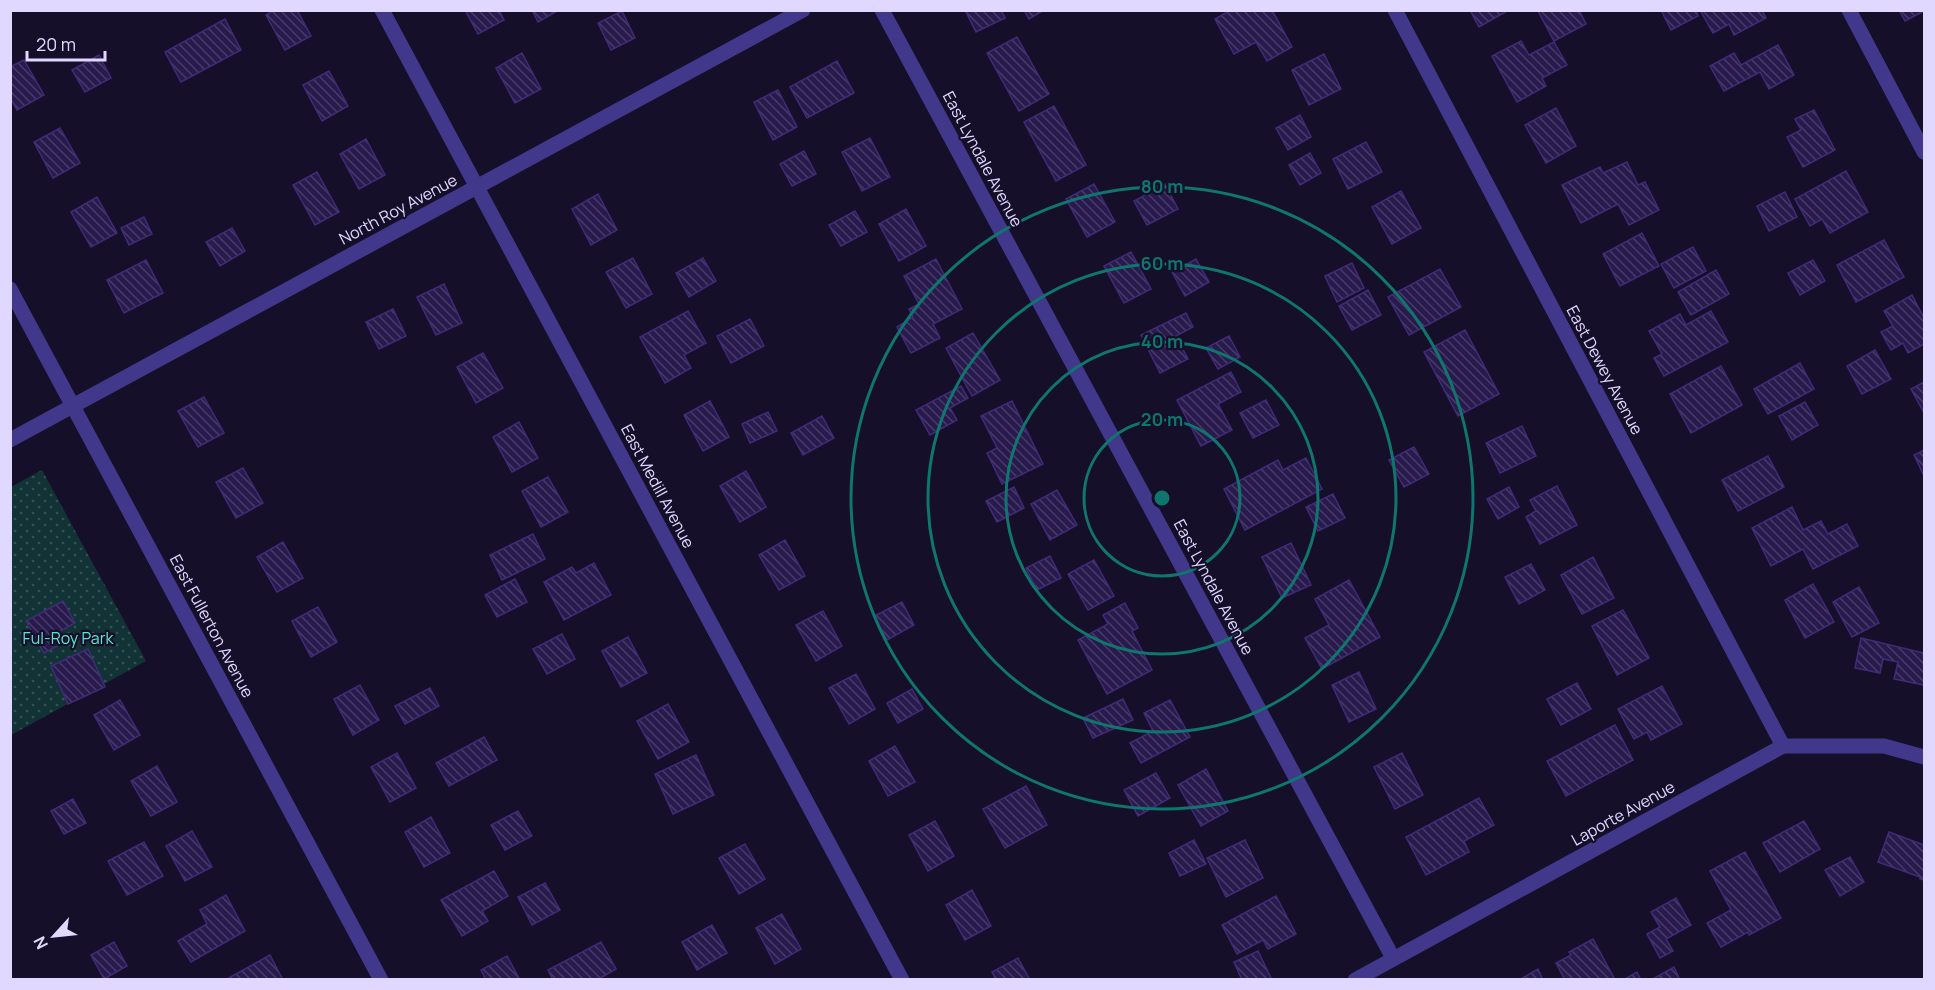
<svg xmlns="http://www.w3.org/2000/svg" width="1935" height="990" font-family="Manrope,sans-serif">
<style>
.park{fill:url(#park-dots)}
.building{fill:url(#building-back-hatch);stroke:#402b79;stroke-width:1.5}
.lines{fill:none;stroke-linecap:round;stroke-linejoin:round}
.street{stroke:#41388b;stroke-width:15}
.ring{fill:none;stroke:#0f766e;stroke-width:3}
.labels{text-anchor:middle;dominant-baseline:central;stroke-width:4.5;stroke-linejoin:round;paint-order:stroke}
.street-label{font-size:16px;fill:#e0d8ff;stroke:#160f2a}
.park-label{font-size:16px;fill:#5de6ce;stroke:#160f2a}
.centre{fill:#0f766e;stroke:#160f2a;stroke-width:3}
.ring-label{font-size:18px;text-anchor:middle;font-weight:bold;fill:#0f766e;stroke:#160f2a;stroke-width:4.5;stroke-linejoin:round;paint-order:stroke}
</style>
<defs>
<pattern id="park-dots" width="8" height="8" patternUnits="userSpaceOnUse" patternTransform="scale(1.5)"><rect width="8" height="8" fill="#123335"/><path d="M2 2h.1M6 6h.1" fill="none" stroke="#345053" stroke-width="1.8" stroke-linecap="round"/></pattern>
<pattern id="building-back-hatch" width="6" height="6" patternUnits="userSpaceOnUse" patternTransform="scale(1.5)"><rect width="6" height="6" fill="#281a4c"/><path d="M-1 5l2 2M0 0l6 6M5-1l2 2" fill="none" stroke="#473b67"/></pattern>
</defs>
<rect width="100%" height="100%" fill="#160f2a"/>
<path class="park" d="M42 470 146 661 11 735V487Z"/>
<g class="building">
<path d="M274 10H297L311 36 285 50 266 15Z"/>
<path d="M465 10H499L504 20 478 34Z"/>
<path d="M532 10H559L538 22Z"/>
<path d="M965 10H1001L1005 18 976 32Z"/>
<path d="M1024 10H1044L1029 19Z"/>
<path d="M1231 10H1272L1292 47 1267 61 1256 42 1234 54 1215 19Z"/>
<path d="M1470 10H1509L1479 27Z"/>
<path d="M1540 10H1579L1586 24 1554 41 1538 11Z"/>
<path d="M1661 10H1696L1698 16 1671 30Z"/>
<path d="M1700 10H1762L1766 18 1734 35 1729 24 1713 33Z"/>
<path d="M1899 10H1924V11L1905 21Z"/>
<path d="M622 11 635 38 611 50 598 23Z"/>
<path d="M225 19 241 50 181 82 165 52Z"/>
<path d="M1017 37 1049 94 1019 111 987 53Z"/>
<path d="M1521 41 1529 55 1554 42 1567 65 1542 78 1546 86 1517 102 1492 56Z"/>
<path d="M1778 45 1794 75 1769 89 1760 72 1724 91 1710 66 1734 53 1741 65Z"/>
<path d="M522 53 541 89 515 103 496 68Z"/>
<path d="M1324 54 1341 89 1309 105 1292 70Z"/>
<path d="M99 55 111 78 85 92 72 70Z"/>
<path d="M24 60 44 95 17 110 10 97V67Z"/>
<path d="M837 61 854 93 807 118 790 87Z"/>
<path d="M329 71 348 106 322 121 303 85Z"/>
<path d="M778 90 797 127 773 140 754 102Z"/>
<path d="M1054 106 1086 165 1056 181 1024 122Z"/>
<path d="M1556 108 1576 146 1546 163 1525 125Z"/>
<path d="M1814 110 1835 150 1803 167 1787 137 1801 130 1795 119Z"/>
<path d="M1300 115 1311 137 1288 150 1276 128Z"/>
<path d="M60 128 80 163 53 178 34 142Z"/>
<path d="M870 138 890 177 862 191 842 152Z"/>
<path d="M366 139 385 175 359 189 340 154Z"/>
<path d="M1366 142 1382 172 1348 189 1333 159Z"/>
<path d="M804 151 816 174 792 186 780 164Z"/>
<path d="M1310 153 1321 173 1300 185 1289 165Z"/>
<path d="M1627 162 1638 185 1645 182 1659 210 1629 225 1618 204 1581 223 1562 185 1600 167 1603 173Z"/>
<path d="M1846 171 1868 212 1830 233 1822 219 1810 226 1795 199Z"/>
<path d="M317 172 339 212 315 225 293 185Z"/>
<path d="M1094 184 1115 222 1087 237 1066 199Z"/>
<path d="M1165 184 1178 209 1147 225 1134 201Z"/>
<path d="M1401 191 1421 228 1392 244 1372 207Z"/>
<path d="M1785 192 1797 217 1769 231 1757 206Z"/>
<path d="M598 194 617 230 591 245 572 209Z"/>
<path d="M97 197 117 233 91 247 71 212Z"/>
<path d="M906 209 926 246 899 261 879 224Z"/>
<path d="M855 211 867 232 841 246 829 225Z"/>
<path d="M144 217 152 234 129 245 121 228Z"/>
<path d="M232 228 245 251 220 266 206 242Z"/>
<path d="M1642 233 1659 266 1620 286 1603 254Z"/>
<path d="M1884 240 1904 277 1856 302 1837 265Z"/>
<path d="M1693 247 1706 271 1674 288 1661 264Z"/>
<path d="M1131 252 1151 289 1124 303 1104 266Z"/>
<path d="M633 258 652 294 626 308 606 272Z"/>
<path d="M703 258 716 281 689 297 676 273Z"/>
<path d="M936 259 962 309 933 324 940 338 911 353 897 327 913 317 909 309 919 304 904 276Z"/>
<path d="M1196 259 1209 282 1185 296 1172 272Z"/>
<path d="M146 260 163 293 124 313 107 280Z"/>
<path d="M1813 260 1825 281 1800 295 1788 273Z"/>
<path d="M1352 263 1364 288 1337 302 1325 276Z"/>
<path d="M1440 269 1461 307 1409 335 1388 297Z"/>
<path d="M1716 270 1729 294 1691 315 1678 292Z"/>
<path d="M444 284 462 323 436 335 417 297Z"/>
<path d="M1368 290 1381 315 1352 330 1339 306Z"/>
<path d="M1912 295 1924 318V344L1908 353 1903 343 1891 350 1881 332 1893 326 1884 311Z"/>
<path d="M393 309 406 336 379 349 366 322Z"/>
<path d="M688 311 706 343 684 355 691 368 665 383 640 337Z"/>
<path d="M1711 311 1728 342 1664 376 1654 358 1662 354 1649 331 1680 314 1686 325Z"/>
<path d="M1186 313 1193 327 1176 336 1188 359 1160 373 1141 335Z"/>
<path d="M750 319 764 346 731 363 717 336Z"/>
<path d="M1465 330 1499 394 1458 416 1424 352Z"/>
<path d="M973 333 1000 380 972 396 946 348Z"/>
<path d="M1229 336 1240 357 1218 369 1206 348Z"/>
<path d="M1875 350 1891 379 1862 394 1847 366Z"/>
<path d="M483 353 503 388 476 403 457 367Z"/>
<path d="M1800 363 1814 389 1768 414 1754 389Z"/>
<path d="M1721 366 1742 405 1691 433 1670 394Z"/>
<path d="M1231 372 1241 392 1218 404 1232 430 1201 446 1177 400Z"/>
<path d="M1924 382V413L1911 389Z"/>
<path d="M961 386 968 398 950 408 957 420 930 435 916 410Z"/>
<path d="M204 397 224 433 198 447 178 411Z"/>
<path d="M1266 400 1279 425 1253 438 1240 413Z"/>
<path d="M710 401 729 437 703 451 684 415Z"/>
<path d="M1012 401 1043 464 1002 484 987 453 997 448 981 416Z"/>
<path d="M1805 402 1818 425 1792 440 1779 416Z"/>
<path d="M768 412 777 431 750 443 742 424Z"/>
<path d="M822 416 834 438 803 455 791 433Z"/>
<path d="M519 422 538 458 512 472 493 437Z"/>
<path d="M1522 426 1536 456 1500 473 1486 443Z"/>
<path d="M1414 447 1429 474 1404 487 1389 460Z"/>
<path d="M1924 450V476L1914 455Z"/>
<path d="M1768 456 1784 487 1738 511 1722 480Z"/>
<path d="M1306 458 1322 489 1245 530 1224 489 1278 460 1283 470Z"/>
<path d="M243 468 263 503 236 518 216 482Z"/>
<path d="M746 471 766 507 740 522 720 486Z"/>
<path d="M548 477 568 512 541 527 522 491Z"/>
<path d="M1557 486 1577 525 1540 544 1526 517 1536 511 1530 500Z"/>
<path d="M1014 487 1024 508 997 522 986 501Z"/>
<path d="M1509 487 1519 507 1498 519 1487 499Z"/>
<path d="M1057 490 1077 525 1050 540 1031 504Z"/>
<path d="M1333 494 1345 518 1318 531 1306 507Z"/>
<path d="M1792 507 1803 530 1821 521 1828 534 1847 524 1858 546 1813 569 1803 549 1771 566 1752 528Z"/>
<path d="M533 534 545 559 502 580 490 555Z"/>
<path d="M785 540 805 576 779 590 759 555Z"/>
<path d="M283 542 303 578 277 592 257 557Z"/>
<path d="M1291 543 1311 585 1282 598 1262 557Z"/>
<path d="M1050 556 1061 578 1037 590 1026 568Z"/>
<path d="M1593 557 1614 598 1582 614 1561 575Z"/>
<path d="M1094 560 1114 596 1088 610 1068 574Z"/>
<path d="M594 563 611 595 564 620 544 582 572 567 576 573Z"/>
<path d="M1531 564 1545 590 1519 604 1505 577Z"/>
<path d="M515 579 527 602 497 617 485 595Z"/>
<path d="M1349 580 1380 637 1322 669 1305 638 1329 625 1315 599Z"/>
<path d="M1813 584 1834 622 1805 638 1785 600Z"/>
<path d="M1859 587 1879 623 1852 637 1833 602Z"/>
<path d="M63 601 75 623 53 635 59 645 44 653 26 621Z"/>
<path d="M902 602 914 625 887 640 874 616Z"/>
<path d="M1125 603 1138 628 1132 631 1152 670 1107 694 1078 640 1108 624 1103 615Z"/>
<path d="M318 607 337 642 311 657 292 621Z"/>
<path d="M1623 610 1649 658 1617 675 1592 626Z"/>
<path d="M823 611 842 646 816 661 796 625Z"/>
<path d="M562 634 575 659 547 674 533 649Z"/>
<path d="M628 637 647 673 621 687 602 651Z"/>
<path d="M1861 638 1924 653V685L1894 679 1898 662 1883 659 1880 673 1855 668Z"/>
<path d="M88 649 105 687 68 704 51 666Z"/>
<path d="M1359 672 1376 709 1349 722 1332 685Z"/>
<path d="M856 674 875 709 849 724 829 688Z"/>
<path d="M1577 683 1591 709 1561 725 1547 699Z"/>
<path d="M360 685 379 720 353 735 334 699Z"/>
<path d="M1662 686 1682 724 1651 740 1647 732 1634 739 1618 709Z"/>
<path d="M430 688 439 706 405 724 395 706Z"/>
<path d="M912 689 923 709 898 723 887 703Z"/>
<path d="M1123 699 1133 720 1093 738 1083 718Z"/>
<path d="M120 700 140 735 114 750 94 715Z"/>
<path d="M1170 700 1190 737 1141 763 1130 743 1153 731 1144 713Z"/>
<path d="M668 704 689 742 658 759 637 721Z"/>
<path d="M1615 725 1633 760 1566 796 1547 761Z"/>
<path d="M484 737 497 760 449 786 436 763Z"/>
<path d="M895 746 915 782 888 796 869 761Z"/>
<path d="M397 753 416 788 390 802 371 767Z"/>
<path d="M1402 753 1423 795 1395 809 1374 767Z"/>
<path d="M696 755 714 795 673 814 655 774Z"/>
<path d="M157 766 177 802 151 816 131 781Z"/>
<path d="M1206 769 1228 811 1201 826 1178 785Z"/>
<path d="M1156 773 1170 798 1138 816 1124 790Z"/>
<path d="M1026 786 1047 825 1005 848 983 809Z"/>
<path d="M1479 798 1494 825 1464 841 1469 852 1426 875 1406 837Z"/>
<path d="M73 799 86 823 64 834 51 811Z"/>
<path d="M518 811 532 836 505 850 491 825Z"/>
<path d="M431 817 450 853 424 867 405 832Z"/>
<path d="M935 821 954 856 928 871 909 835Z"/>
<path d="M1804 821 1820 849 1780 872 1763 843Z"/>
<path d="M192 831 212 867 185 881 166 846Z"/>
<path d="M1889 832 1924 845V880L1920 879V877L1878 862Z"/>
<path d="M1194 840 1206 864 1180 876 1169 853Z"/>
<path d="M1245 840 1263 878 1226 897 1207 858Z"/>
<path d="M144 842 163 876 127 895 108 861Z"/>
<path d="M745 844 765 879 739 894 719 858Z"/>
<path d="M1745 852 1781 918 1749 935 1748 932 1721 947 1707 923 1731 910 1710 871Z"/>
<path d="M1850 857 1864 882 1840 896 1825 870Z"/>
<path d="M494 871 508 896 482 911 488 921 462 936 441 900Z"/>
<path d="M545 883 560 910 532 925 518 897Z"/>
<path d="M972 890 991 926 965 940 946 905Z"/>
<path d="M226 895 245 931 191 962 178 941 207 924 200 910Z"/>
<path d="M1276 896 1296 934 1268 949 1263 940 1237 954 1222 925Z"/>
<path d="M1676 898 1691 925 1666 939 1673 951 1660 958 1647 934 1660 927 1651 912Z"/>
<path d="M782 914 801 949 775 964 756 928Z"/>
<path d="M712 925 727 953 697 970 682 942Z"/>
<path d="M1593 939 1614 978 1610 980H1565L1556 963 1571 955 1569 952Z"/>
<path d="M114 942 127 966 104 979 91 955Z"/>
<path d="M601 942 616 969 597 980H553L548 970Z"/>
<path d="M1258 951 1272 980H1242L1234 962Z"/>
<path d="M270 955 283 980H225Z"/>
<path d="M507 956 520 980H486L481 970Z"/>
<path d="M1018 958 1030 980H996L992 972Z"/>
<path d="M1674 967 1680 980H1651Z"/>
<path d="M1538 969 1543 980H1519Z"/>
<path d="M1637 972 1641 980H1623Z"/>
</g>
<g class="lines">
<g class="street">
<path d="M382 10 902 980"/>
<path d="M882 10 1393 958"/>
<path d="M1395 10 1783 746"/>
<path d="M1849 10 1924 152"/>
<path d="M10 289 381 980"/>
<path d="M10 440 803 10"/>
<path d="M1355 980 1783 746H1884L1924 757"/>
</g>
</g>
<g class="ring">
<circle cx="1162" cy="498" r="78"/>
<circle cx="1162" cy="498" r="156"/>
<circle cx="1162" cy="498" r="234"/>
<circle cx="1162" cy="498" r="311"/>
</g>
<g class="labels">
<g class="street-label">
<text transform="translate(983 159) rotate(62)">East Lyndale Avenue</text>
<text transform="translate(398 209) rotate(-28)">North Roy Avenue</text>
<text transform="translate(1605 370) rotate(62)">East Dewey Avenue</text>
<text transform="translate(658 486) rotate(62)">East Medill Avenue</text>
<text transform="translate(1214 587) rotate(62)">East Lyndale Avenue</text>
<text transform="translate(212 626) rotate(62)">East Fullerton Avenue</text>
<text transform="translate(1623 813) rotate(-29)">Laporte Avenue</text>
</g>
<g class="park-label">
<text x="68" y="638">Ful-Roy Park</text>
</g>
</g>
<circle cx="1162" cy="498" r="9" class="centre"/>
<g class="ring-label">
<text x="1162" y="193">80 m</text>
<text x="1162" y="270">60 m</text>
<text x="1162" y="348">40 m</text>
<text x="1162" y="426">20 m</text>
</g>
<rect width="1935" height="990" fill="none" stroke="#e0d8ff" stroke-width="24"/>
<g transform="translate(54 936) rotate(243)" stroke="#160f2a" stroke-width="4.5" paint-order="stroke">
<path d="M0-4.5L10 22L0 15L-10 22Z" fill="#e0d8ff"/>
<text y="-9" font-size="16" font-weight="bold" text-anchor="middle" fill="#e0d8ff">N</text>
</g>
<path d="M27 51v9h78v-9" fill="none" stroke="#e0d8ff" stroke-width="3"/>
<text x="36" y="51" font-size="18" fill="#e0d8ff" stroke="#160f2a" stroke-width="4.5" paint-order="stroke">20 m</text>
</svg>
